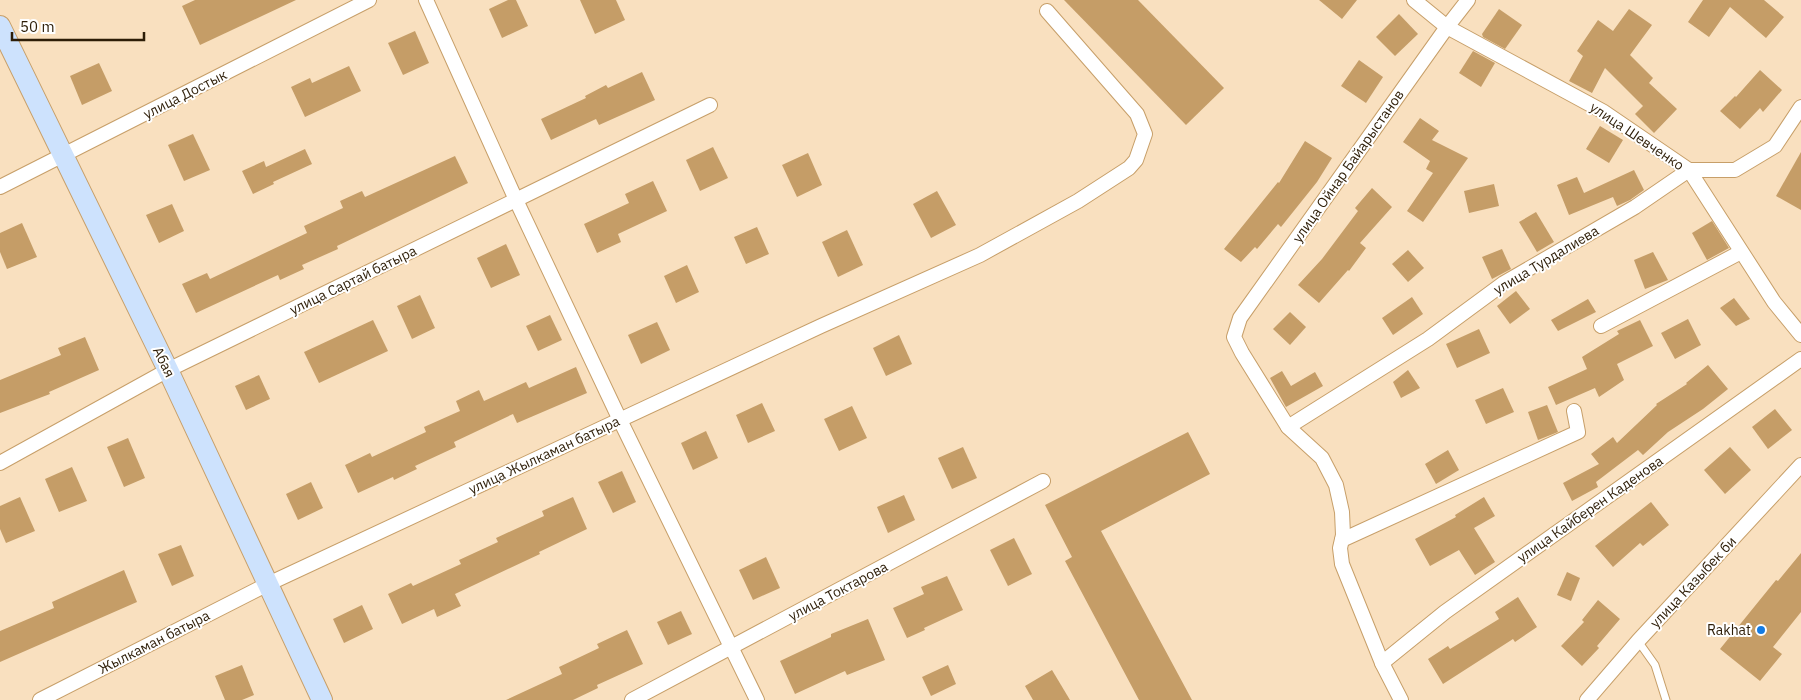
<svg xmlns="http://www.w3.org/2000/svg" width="1801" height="700" font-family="'IBM Plex Sans',sans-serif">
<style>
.building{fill:#c59d67}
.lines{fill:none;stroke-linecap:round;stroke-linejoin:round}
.lane-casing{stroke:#c79f69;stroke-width:9}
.street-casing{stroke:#c79f69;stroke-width:16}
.secondary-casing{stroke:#c79f69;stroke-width:22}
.lane{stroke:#fff;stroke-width:7}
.street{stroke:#fff;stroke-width:14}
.secondary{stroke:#cde2fd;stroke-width:20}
.poi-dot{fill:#147be3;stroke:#fff;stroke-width:2}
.labels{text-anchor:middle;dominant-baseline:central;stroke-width:4;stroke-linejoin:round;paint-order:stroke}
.street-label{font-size:14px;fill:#2d1d07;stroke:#fff}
.poi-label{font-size:14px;fill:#2d1d07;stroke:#fff;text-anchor:end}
</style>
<rect width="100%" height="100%" fill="#f9e0bf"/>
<g class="building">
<path d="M195 0H296L200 45 182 6Z"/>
<path d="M508 0H516L528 26 502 38 489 9Z"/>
<path d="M580 0H616L625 20 595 34Z"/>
<path d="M1064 0H1138L1224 88 1186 125Z"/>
<path d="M1319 0H1357L1342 19Z"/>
<path d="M1703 0H1764L1784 17 1766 38 1730 7 1709 37 1688 22Z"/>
<path d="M1499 9 1522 25 1505 49 1483 37 1482 34Z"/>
<path d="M1629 9 1652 25 1630 55 1653 78 1649 83 1677 109 1654 133 1635 114 1643 106 1605 68 1592 93 1569 81 1583 56 1577 51 1598 20 1613 31Z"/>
<path d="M1399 14 1418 34 1395 56 1376 37Z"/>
<path d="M415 31 429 63 403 75 388 43Z"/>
<path d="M1473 51 1495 63 1481 87 1459 73Z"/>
<path d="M1359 60 1383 77 1366 103 1341 86Z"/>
<path d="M99 63 112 91 82 105 70 76Z"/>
<path d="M349 66 361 91 305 117 291 87 310 78 312 83Z"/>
<path d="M1760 70 1782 90 1763 112 1760 108 1740 129 1720 111 1735 96 1736 97Z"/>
<path d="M642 72 655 100 599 125 596 119 551 140 541 119 586 98 585 96 606 85 608 88Z"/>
<path d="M1420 118 1439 131 1432 140 1468 158 1423 222 1407 211 1433 173 1426 169 1430 161 1403 142Z"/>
<path d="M1600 126 1623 140 1609 163 1586 149Z"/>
<path d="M193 134 210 170 184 181 168 145Z"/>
<path d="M1305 141 1332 158 1317 182 1281 227 1278 224 1257 249 1255 247 1241 262 1224 249 1278 182 1279 183Z"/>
<path d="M713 147 728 178 700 191 686 160Z"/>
<path d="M305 149 312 164 273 182 274 184 253 194 242 171 264 161 266 167Z"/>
<path d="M1801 152V210L1776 196Z"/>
<path d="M808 153 822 185 797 197 782 165Z"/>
<path d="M455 156 468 183 337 246 338 249 302 265 304 269 280 280 278 275 196 313 182 284 207 273 210 279 307 233 304 226 343 208 340 201 362 191 365 197Z"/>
<path d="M1634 170 1644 190 1630 200 1617 206 1613 197 1569 215 1557 185 1577 177 1584 193Z"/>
<path d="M653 181 667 211 618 234 621 242 597 253 584 224 629 203 625 194Z"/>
<path d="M1494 184 1499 206 1469 213 1464 191Z"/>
<path d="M1372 188 1392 207 1360 243 1366 248 1349 271 1348 270 1319 303 1298 285 1322 259 1358 211 1355 208Z"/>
<path d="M937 191 956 225 931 238 913 204Z"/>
<path d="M172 204 184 231 159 243 146 215Z"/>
<path d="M1536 212 1554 242 1537 252 1519 222Z"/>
<path d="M1712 221 1729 248 1707 260 1692 233Z"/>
<path d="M22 223 37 257 7 269 0 252V233Z"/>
<path d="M757 227 769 254 746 264 734 237Z"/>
<path d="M847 230 863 265 838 277 822 242Z"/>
<path d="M506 244 520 275 491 288 477 258Z"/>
<path d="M1502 249 1511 269 1492 279 1482 257Z"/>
<path d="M1408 250 1424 268 1408 282 1392 264Z"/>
<path d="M1653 252 1668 280 1645 289 1634 260Z"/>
<path d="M687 265 699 292 676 303 664 276Z"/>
<path d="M1516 291 1530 309 1510 324 1497 306Z"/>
<path d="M420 295 435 328 412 339 397 306Z"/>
<path d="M1412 297 1423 314 1393 335 1382 318Z"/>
<path d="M1734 298 1750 319 1736 326 1720 308Z"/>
<path d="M1588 299 1596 312 1558 331 1551 320Z"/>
<path d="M1290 312 1306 327 1290 345 1273 329Z"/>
<path d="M550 315 562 340 538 351 526 326Z"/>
<path d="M1688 319 1701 345 1675 359 1661 333Z"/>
<path d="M373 320 388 351 319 383 304 352Z"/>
<path d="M1640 320 1653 346 1617 364 1624 380 1599 397 1595 388 1556 405 1548 387 1587 369 1582 357 1619 334 1617 331Z"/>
<path d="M657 322 670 350 641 364 628 335Z"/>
<path d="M1479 329 1490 353 1457 368 1446 344Z"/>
<path d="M899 335 912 364 886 376 873 348Z"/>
<path d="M85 337 99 370 49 392 50 394 0 413V380L61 355 58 348Z"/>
<path d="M1708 365 1728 389 1703 409 1668 432 1643 455 1638 450 1596 482 1598 487 1572 501 1563 483 1599 464 1591 454 1613 437 1617 443 1657 405 1656 404 1687 384 1686 383Z"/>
<path d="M576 367 587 393 517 423 513 414 454 442 456 447 415 466 417 469 394 480 393 477 358 493 345 465 370 453 372 457 426 432 424 427 460 411 456 401 479 390 484 401 526 382 529 388Z"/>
<path d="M1408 370 1420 388 1401 398 1393 382Z"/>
<path d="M1282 371 1291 386 1315 372 1323 386 1286 407 1270 378Z"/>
<path d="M259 375 270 399 246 410 235 386Z"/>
<path d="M1503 388 1514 412 1486 424 1475 400Z"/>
<path d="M762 403 775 431 748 443 736 415Z"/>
<path d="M1547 405 1558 432 1538 440 1528 412Z"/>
<path d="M852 406 867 438 839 451 824 419Z"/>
<path d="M1775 409 1792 430 1768 449 1752 427Z"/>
<path d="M706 431 718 458 693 470 681 443Z"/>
<path d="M1188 432 1210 474 1101 531 1192 700H1139L1065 561 1072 557 1045 505Z"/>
<path d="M128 438 145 478 124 487 107 447Z"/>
<path d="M963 447 977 478 952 489 938 458Z"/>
<path d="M1730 447 1751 470 1725 494 1704 470Z"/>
<path d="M1448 450 1459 470 1436 484 1425 464Z"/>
<path d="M72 467 87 501 59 512 45 479Z"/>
<path d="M622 471 636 502 613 513 598 482Z"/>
<path d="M311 482 323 508 298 520 286 494Z"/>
<path d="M904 495 915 520 888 533 877 507Z"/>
<path d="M20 497 35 531 6 543 0 529V506Z"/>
<path d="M573 497 587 529 539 552 540 554 455 594 461 606 437 617 434 609 402 624 388 594 411 583 413 586 461 564 459 560 498 542 496 538 544 516 542 511Z"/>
<path d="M1484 497 1495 516 1474 528 1495 562 1475 575 1459 550 1430 566 1415 539 1456 517 1455 515Z"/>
<path d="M1651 502 1669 525 1643 546 1640 543 1613 567 1595 546Z"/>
<path d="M1014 538 1032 574 1008 586 990 550Z"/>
<path d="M181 545 194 576 172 586 158 554Z"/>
<path d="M1801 553V612L1773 647 1782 654 1760 681 1720 649 1776 580 1778 581Z"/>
<path d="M766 557 780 588 753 600 739 570Z"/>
<path d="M124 570 137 602 0 662V631L54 608 52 602Z"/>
<path d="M1567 572 1580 578 1571 601 1557 595Z"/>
<path d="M947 576 963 610 924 628 925 630 907 638 893 608 924 594 921 587Z"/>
<path d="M1518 597 1537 627 1515 642 1513 639 1443 684 1428 659 1448 646 1450 649 1499 619 1495 612Z"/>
<path d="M1598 600 1620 619 1597 646 1599 648 1582 666 1561 646 1584 622 1582 620Z"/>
<path d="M362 605 373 629 344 643 333 619Z"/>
<path d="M681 611 692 634 668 645 657 622Z"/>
<path d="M868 619 885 660 847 675 845 671 795 694 780 661 831 637V634Z"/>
<path d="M627 630 643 664 597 685 598 688 573 700H506L562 674 559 667 599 648 597 644Z"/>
<path d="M242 665 254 695 242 700H225L215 676Z"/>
<path d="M948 665 956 684 931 696 922 677Z"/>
<path d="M1052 670 1070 700H1033L1025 686Z"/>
</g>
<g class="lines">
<defs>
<path id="lane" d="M1638 641 1655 665 1666 700"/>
<g id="street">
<path d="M426 0 516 200 620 420 757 700"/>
<path d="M1414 0 1447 27 1604 112 1689 170 1774 302 1801 335"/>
<path d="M0 187 369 0"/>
<path d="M1601 326 1741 252"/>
<path d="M1288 427 1428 339 1504 283 1635 207 1689 170H1735L1775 146 1801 107"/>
<path d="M0 463 168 370 710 105"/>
<path d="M1342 540 1578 432 1574 411"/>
<path d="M1382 663 1445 612 1801 359"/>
<path d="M40 700 268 584 821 326 980 255 1078 201 1129 168 1136 160 1145 134 1137 114 1047 11"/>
<path d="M632 700 1043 481"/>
<path d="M1401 700 1382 663 1342 564 1340 548 1343 535 1342 512 1336 485 1322 458 1288 427 1242 353 1234 337 1240 318 1447 27 1468 0"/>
<path d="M1587 700 1638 641 1801 465"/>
</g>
<path id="secondary" d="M0 26 168 370 322 700"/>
</defs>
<use href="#lane" class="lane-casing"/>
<use href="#street" class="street-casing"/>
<use href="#secondary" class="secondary-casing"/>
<use href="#lane" class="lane"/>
<use href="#street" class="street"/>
<use href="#secondary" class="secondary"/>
</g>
<circle class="poi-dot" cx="1761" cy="630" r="5"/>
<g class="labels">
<g class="street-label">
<text transform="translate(185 94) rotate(-27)">улица Достык</text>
<text transform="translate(1637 136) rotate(34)">улица Шевченко</text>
<text transform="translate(1348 166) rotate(-55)">улица Ойнар Байарыстанов</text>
<text transform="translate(1546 260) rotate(-31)">улица Турдалиева</text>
<text transform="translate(353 280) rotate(-26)">улица Сартай батыра</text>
<text transform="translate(164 362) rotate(64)">Абая</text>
<text transform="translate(544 455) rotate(-25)">улица Жылкаман батыра</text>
<text transform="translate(1590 509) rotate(-35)">улица Кайберен Каденова</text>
<text transform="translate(1693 582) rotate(-47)">улица Казыбек би</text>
<text transform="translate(838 591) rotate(-28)">улица Токтарова</text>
<text transform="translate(154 642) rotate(-27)">Жылкаман батыра</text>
</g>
<g class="poi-label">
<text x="1751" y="630">Rakhat</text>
</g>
</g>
<path d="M12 32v8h132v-8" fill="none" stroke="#2d1d07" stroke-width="2.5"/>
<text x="20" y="32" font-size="15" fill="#2d1d07" stroke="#ffffff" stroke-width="4" paint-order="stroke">50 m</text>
</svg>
